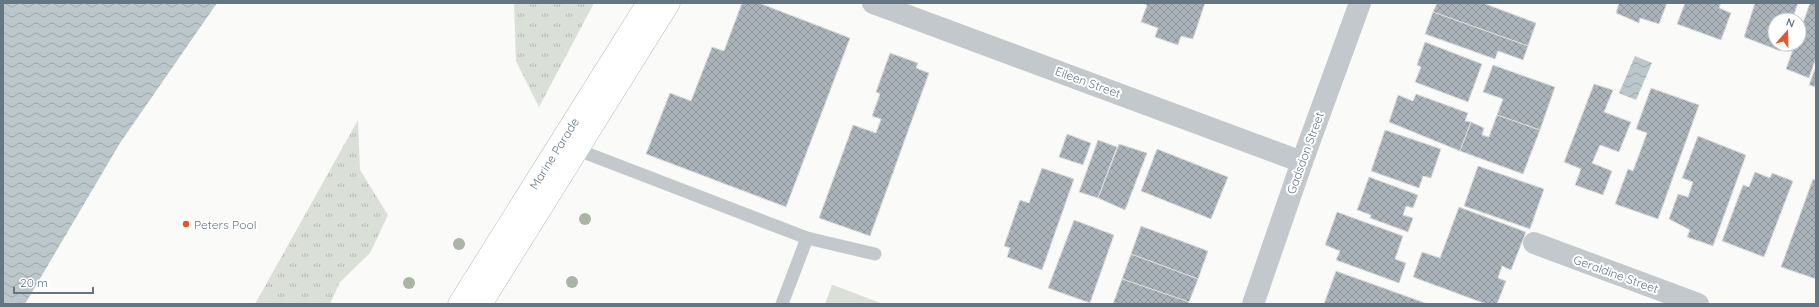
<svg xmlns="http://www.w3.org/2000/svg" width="1819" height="307" font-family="Quicksand,sans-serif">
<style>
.grass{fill:url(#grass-tufts)}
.green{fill:#dadfd7}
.water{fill:url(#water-waves)}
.building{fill:url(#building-cross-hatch);stroke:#dcdcda}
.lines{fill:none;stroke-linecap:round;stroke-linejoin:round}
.secondary-casing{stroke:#b3babf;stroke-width:23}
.service{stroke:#c3c8cc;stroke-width:13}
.minor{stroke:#c3c8cc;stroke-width:22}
.secondary{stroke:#fff;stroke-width:22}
.tree{fill:#aab4a7}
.poi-dot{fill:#e4572e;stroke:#fff;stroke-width:1.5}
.labels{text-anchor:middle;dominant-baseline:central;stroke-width:4;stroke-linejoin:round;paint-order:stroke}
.street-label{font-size:12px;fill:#657683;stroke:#fff}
.poi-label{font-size:12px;fill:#657683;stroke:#fff;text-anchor:start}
</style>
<defs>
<pattern id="grass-tufts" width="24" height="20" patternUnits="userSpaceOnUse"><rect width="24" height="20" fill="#dadfd7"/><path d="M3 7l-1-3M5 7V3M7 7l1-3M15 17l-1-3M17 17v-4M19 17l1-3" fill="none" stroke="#b4b9b4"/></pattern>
<pattern id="water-waves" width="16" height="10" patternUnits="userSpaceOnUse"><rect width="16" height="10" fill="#bbc7cb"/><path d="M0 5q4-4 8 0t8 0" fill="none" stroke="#9ca6aa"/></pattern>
<pattern id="building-cross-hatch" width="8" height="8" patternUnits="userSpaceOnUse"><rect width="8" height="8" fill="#aab3b9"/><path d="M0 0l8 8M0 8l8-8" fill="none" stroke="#8e969c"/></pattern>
</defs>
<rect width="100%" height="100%" fill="#fafaf8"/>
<g class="grass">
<path d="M514 3H594L539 107 516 61Z"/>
<path d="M358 120 360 170 388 215 370 253 340 282 330 304H255Z"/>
</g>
<path class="green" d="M832 285H833L883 304H825Z"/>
<g class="water">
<path d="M3 3H217L120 143 25 304H3Z"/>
<path d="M1635 56 1652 63 1636 100 1619 93Z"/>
</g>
<g class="building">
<path d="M742 3H759L850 38 786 207 646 154 670 93 691 101 712 47 724 51Z"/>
<path d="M1141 3H1205L1193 39 1181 36 1178 45 1155 37 1158 28 1141 22 1147 5Z"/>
<path d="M1437 3H1483L1536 23 1528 46 1433 12Z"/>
<path d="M1619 3H1667L1659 24 1640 18 1639 23 1616 13Z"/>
<path d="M1685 3H1721L1719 8 1731 13 1721 40 1677 24Z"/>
<path d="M1755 3H1798L1792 20H1775V44H1783L1780 51 1744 37Z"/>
<path d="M1810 3H1816V58L1809 78 1786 69 1795 44H1799V34Z"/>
<path d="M1433 12 1528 46 1523 60 1498 51 1495 59 1425 34Z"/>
<path d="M1425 42 1482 64 1468 102 1415 82 1421 67 1417 65Z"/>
<path d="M890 53 918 63 916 68 929 73 870 236 819 218 853 125 876 133 881 119 872 116 880 94 876 92Z"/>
<path d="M1493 65 1555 87 1540 130 1497 115 1503 99 1483 92Z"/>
<path d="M1816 66V87L1809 85Z"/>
<path d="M1594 84 1613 90 1604 112 1631 122 1619 152 1600 145 1592 163 1612 171 1603 195 1575 185 1581 169 1564 162Z"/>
<path d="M1651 88 1699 105 1658 219 1615 204 1628 169 1633 171 1647 133 1636 129Z"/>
<path d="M1416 94 1468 113 1465 121 1471 122 1460 151 1389 122 1398 95 1413 101Z"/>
<path d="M1497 115 1540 130 1523 174 1460 151 1471 122 1484 128 1482 135 1489 137Z"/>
<path d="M1385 130 1441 149 1431 178 1423 176 1419 188 1371 171Z"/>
<path d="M1067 134 1091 143 1083 165 1059 157Z"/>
<path d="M1698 136 1746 155 1713 246 1687 237 1690 230 1669 219 1678 194 1688 197 1693 182 1682 178Z"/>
<path d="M1098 140 1117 147 1098 198 1079 192Z"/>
<path d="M1119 144 1147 153 1125 210 1098 198Z"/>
<path d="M1157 149 1228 177 1211 219 1141 191Z"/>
<path d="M1478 166 1544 189 1530 229 1464 206Z"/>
<path d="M1042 168 1074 179 1042 270 1007 257 1010 248 1004 246 1020 200 1029 203Z"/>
<path d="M1755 172 1770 178 1772 173 1793 181 1764 257 1722 241 1743 185 1749 187Z"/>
<path d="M1369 177 1418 195 1413 208 1406 206 1403 215 1413 218 1408 232 1370 218 1371 215 1357 210Z"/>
<path d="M1813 179 1816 180V279L1781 267Z"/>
<path d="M1459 207 1526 232 1511 270 1502 266 1498 278 1506 281 1497 304H1486L1413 277 1422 252 1440 258Z"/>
<path d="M1337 212 1403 236 1395 259 1406 263 1399 283 1336 260 1340 251 1325 245Z"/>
<path d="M1074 220 1114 235 1090 303 1048 288Z"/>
<path d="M1141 226 1208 251 1198 279 1131 254Z"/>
<path d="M1131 254 1198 279 1189 302 1122 279Z"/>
<path d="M1336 271 1428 304H1324Z"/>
<path d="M1122 279 1189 302 1188 304H1113Z"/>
</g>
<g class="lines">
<defs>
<g id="secondary">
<path id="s1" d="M459 304 648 3"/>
<path d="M481 304 669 3"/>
</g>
</defs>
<use href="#secondary" class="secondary-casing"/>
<g class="service">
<path d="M572 146 578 150 807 238 875 254"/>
<path d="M782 304 807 238"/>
</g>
<g class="minor">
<path d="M873 3 1302 162"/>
<path d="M1534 243 1698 304"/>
<path d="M1253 304 1302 162 1360 3"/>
</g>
<use href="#secondary" class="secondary"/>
</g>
<g class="tree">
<circle cx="585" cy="219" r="6"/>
<circle cx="459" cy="244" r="6"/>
<circle cx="572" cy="282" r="6"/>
<circle cx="409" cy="283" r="6"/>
</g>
<circle class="poi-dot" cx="186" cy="224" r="4"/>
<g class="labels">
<g class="street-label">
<text transform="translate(1088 82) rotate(20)">Eileen Street</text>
<text stroke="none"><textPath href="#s1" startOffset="178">Marine Parade</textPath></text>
<text transform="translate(1305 153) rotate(-70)">Gadsdon Street</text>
<text transform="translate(1616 274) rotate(20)">Geraldine Street</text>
</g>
<g class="poi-label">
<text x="194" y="224">Peters Pool</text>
</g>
</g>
<rect width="1819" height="307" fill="none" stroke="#657683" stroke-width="8"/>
<g transform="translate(1787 32) rotate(20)"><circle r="19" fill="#ffffff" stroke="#c1c8cd"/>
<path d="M0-3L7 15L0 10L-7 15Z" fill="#e4572e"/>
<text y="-6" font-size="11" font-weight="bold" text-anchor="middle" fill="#657683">N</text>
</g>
<path d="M14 287v6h79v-6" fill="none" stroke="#657683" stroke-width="2"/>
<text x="20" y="287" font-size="12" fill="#657683" stroke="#ffffff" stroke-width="3" paint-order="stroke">20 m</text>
</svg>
